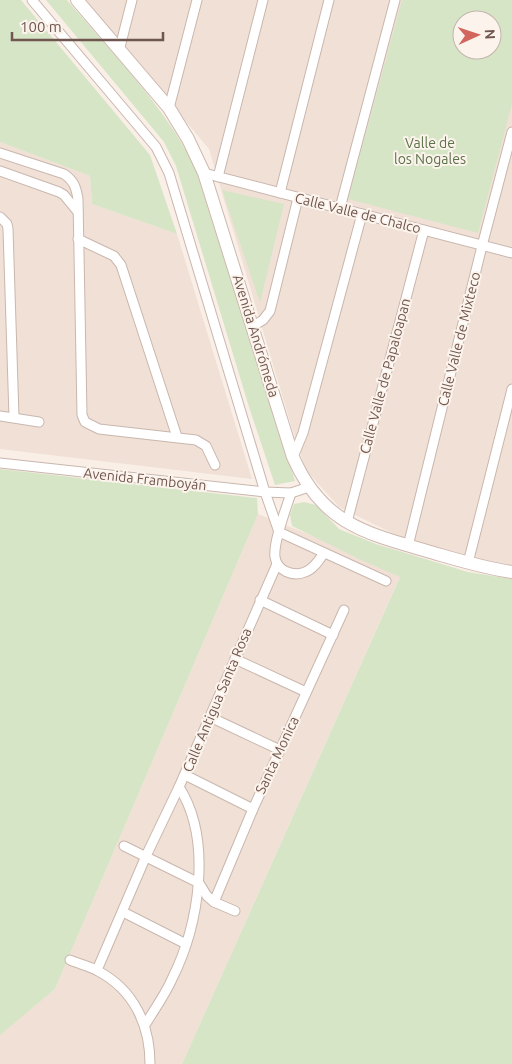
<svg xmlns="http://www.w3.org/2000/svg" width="512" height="1064" font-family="Ubuntu,sans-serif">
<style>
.residential{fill:#f0e0d6;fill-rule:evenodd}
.green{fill:#d7e5c7;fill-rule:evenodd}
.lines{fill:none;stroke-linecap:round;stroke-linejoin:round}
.street-casing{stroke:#c9b7ae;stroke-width:11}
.secondary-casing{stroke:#ceb8af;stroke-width:14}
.street{stroke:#fff;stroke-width:9}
.secondary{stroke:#fff;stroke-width:12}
.labels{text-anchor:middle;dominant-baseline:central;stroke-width:4;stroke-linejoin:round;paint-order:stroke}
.park-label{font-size:14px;fill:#5b7349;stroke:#fcf4ec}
.street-label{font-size:14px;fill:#6f564f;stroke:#fcf4ec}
</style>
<rect width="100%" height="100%" fill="#f9efe7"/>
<g class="residential">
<path d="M84 0H512V565L495 563 398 536 339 507 306 470 291 425 209 149ZM462 20H492V50H462Z"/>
<path d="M0 142 90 176 92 204 177 234 252 479 0 449Z"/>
<path d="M258 514 402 572 182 1064H0V1034L55 989Z"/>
</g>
<g class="green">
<path d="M0 0H21L150 155 177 234 92 204 90 176 0 142Z"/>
<path d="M46 0H67C112 53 164 105 195 167L295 481 275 485 249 407 176 166 164 142Z"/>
<path d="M402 0H512V104L478 233 348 199ZM462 20H492V50H462Z"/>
<path d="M222 190 284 204 260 303Z"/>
<path d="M0 469 257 498 258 514 55 989 0 1035Z"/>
<path d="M304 502 316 505 339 529 376 544 468 572 512 579V1064H182L400 577 359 559 292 526 290 515 294 504Z"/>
</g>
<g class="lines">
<defs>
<g id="street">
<path d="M32 0 156 147 169 173 265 492 279 532 386 581"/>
<path d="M119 51 132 0"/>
<path d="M169 108 197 0"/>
<path d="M0 153 64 174C74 181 76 187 78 199L82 415 85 422 99 429 196 440 206 446 215 465"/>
<path d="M0 171 59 192 64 195 78 212"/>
<path d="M204 173 512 253"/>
<path d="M218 177 263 0"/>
<path d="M280 193 329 0"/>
<path d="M340 208 395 0"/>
<path d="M0 217 7 224 8 229 14 417"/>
<path d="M78 239 114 256 121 265 177 437"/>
<path d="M253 326 263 320 270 311 298 198"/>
<path d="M0 416 39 422"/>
<path d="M293 457 303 433 362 214"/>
<path d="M0 463 265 492 291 493 309 487"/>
<path d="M291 493C286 509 273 542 275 557 277 571 293 577 305 572 314 569 319 560 324 553"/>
<path d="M347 522 424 230"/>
<path d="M408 546 482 246 512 132"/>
<path d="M468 563 512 389"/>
<path d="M260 600 333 635"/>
<path d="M235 659 306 692"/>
<path d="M210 717 280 750"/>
<path d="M185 775 253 809"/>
<path d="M124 846 199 883 207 896 214 902 235 911"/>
<path d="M214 902 253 809 344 610"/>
<path d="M123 912 186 944"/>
<path d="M70 960C79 964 90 966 98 971 134 990 150 1025 150 1064"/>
<path d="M97 970 146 856 179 787"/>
<path d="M145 1025C154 1010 165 995 172 979 199 925 213 840 179 787L277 564"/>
</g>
<path id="secondary" d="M77 0 169 108 188 139 204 173 293 457C321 522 364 533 427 551 455 559 483 568 512 572"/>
</defs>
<use href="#street" class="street-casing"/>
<use href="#secondary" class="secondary-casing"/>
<use href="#street" class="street"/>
<use href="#secondary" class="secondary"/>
</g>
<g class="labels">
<g class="park-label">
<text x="430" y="143">Valle de<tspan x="430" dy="16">los Nogales</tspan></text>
</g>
<g class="street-label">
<text transform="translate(358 213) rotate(14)">Calle Valle de Chalco</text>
<text transform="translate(256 336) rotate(73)">Avenida Andrómeda</text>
<text transform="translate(459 339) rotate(-76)">Calle Valle de Mixteco</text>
<text transform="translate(385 376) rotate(-75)">Calle Valle de Papaloapan</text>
<text transform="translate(145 479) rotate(6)">Avenida Framboyán</text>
<text transform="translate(217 700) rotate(-67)">Calle Antigua Santa Rosa</text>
<text transform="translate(277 755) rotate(-65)">Santa Monica</text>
</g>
</g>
<g transform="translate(477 35) rotate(87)"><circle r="24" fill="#fcf4ec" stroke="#c4b5ad"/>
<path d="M0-4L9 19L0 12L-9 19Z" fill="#d2665c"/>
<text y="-8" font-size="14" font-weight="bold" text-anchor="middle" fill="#6f564f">N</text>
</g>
<path d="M12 32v8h151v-8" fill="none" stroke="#6f564f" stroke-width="2.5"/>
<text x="20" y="32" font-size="15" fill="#6f564f" stroke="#fcf4ec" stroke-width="4" paint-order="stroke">100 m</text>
</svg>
